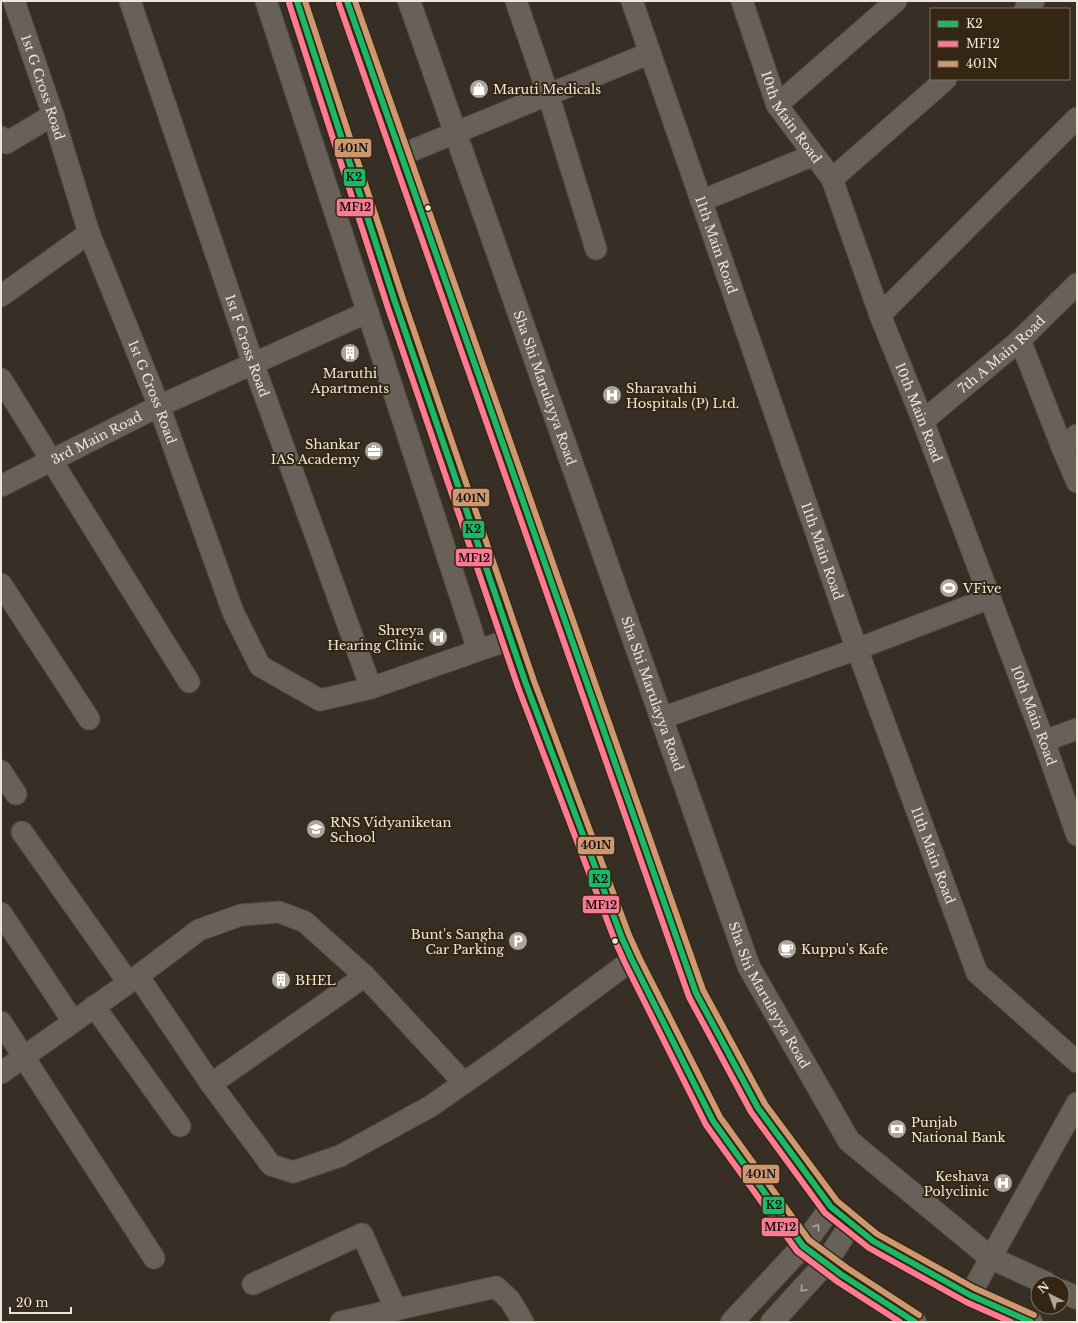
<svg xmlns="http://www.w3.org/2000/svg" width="1078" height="1323" font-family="'Libre Baskerville',serif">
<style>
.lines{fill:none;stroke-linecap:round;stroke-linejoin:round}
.minor-casing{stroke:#544c43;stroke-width:23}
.tertiary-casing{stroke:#544c43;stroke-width:24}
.secondary-casing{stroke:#544c43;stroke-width:24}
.primary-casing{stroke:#544c43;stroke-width:24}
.minor{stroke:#67615a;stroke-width:21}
.tertiary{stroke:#67615a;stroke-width:22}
.secondary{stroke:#67615a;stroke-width:22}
.primary{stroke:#6d6759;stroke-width:22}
.bus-1-casing{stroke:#342613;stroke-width:9}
.bus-2-casing{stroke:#342613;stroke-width:9}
.bus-3-casing{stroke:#342613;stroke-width:9}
.bus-1{stroke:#1ab867;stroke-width:6}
.bus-2{stroke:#fe7a93;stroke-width:6}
.bus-3{stroke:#cd976f;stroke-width:6}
.oneway{stroke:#b2aaa0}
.bus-dot{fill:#efe6da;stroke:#342613;stroke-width:1.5}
.labels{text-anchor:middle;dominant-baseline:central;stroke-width:4;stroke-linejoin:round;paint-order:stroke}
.street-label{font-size:13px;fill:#efe6da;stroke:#342613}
.poi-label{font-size:13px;fill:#efe6da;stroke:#342613;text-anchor:start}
.line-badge{stroke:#342613;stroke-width:1.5}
.pale-badge-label{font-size:11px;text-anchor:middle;font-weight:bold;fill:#111}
</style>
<rect width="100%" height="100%" fill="#372f25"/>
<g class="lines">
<defs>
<g id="minor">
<path id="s1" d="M14 1 53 115 89 233 159 406 233 612 260 666 320 700 371 688 511 639"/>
<path id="s2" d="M130 1 253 363 371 688"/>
<path d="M266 1 478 650"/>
<path d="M516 1 548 94 596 249"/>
<path id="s3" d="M632 1 850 630 977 973 1077 1062"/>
<path id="s4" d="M742 1 777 105 832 179 880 315 923 421 1044 741 1077 835"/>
<path d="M1025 9 1034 1"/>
<path d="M777 105 896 1"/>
<path d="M1 137 6 143 53 115"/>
<path d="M401 155 650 53"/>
<path d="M832 179 946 79"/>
<path d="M701 201 814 155"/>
<path d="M1 296 89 233"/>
<path d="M880 315 1077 118"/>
<path d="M1020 340 1062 447 1077 482"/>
<path d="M1 379 189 682"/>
<path id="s5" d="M923 421 1020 340 1077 284"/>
<path d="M1062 447 1077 435"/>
<path id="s6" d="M1 486 159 406 368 312"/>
<path d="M1 584 89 719"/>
<path d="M662 718 857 649 990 598"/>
<path d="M1044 741 1077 729"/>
<path d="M1 771 16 794"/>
<path d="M22 832 128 982"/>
<path d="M1 913 73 1021"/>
<path d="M138 976 199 930 241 915 279 912 305 922 365 976 464 1083"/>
<path d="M94 1006 180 1126"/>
<path d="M1 1022 154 1258"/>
<path d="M1 1073 138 976 211 1084 271 1165 293 1172 340 1156 431 1106 501 1057 632 960"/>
<path d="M211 1084 365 976"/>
<path d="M253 1284 362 1234 396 1310"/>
<path d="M970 1295 1077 1103"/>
<path d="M341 1322 496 1287 510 1300 523 1322"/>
</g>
<g id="tertiary">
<path id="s7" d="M409 1 749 967 849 1141 991 1258 1046 1283"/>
<path d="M1062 1291 1077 1298"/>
</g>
<g id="secondary">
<path d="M732 1322 803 1246 831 1207"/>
<path d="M772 1322 825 1264 851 1224"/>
</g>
<g id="primary">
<path d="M297 1 395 302 526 684 622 938 632 960 713 1121 803 1246 842 1275 915 1322"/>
<path d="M347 1 696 993 758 1108 831 1207 873 1241 970 1295 1031 1322"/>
</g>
</defs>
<use href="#minor" class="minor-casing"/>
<use href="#tertiary" class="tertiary-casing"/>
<use href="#secondary" class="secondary-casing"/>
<use href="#primary" class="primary-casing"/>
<use href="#minor" class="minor"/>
<use href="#tertiary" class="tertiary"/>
<use href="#secondary" class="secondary"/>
<use href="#primary" class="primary"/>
<defs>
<g id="bus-1">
<path d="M297 1 395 302 526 684 622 938 632 960 713 1121 803 1246 842 1275 915 1322"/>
<path d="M347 1 696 993 758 1108 831 1207 873 1241 970 1295 1031 1322"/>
</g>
<g id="bus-2">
<path d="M289 3 387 305 518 687 615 941 625 963 706 1125 797 1251 838 1282 900 1322"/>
<path d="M339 4 689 997 751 1112 825 1213 869 1248 966 1302 1011 1322"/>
</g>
<g id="bus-3">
<path d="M305 1 403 299 534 681 629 935 639 957 720 1117 809 1240 847 1268 919 1315"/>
<path d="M355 1 703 990 765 1104 837 1201 877 1234 974 1288 1034 1315"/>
</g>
</defs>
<use href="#bus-1" class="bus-1-casing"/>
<use href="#bus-2" class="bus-2-casing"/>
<use href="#bus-3" class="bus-3-casing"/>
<use href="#bus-1" class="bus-1"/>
<use href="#bus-2" class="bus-2"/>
<use href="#bus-3" class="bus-3"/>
</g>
<defs><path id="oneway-chevron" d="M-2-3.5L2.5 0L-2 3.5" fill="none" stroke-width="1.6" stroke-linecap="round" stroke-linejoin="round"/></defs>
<g class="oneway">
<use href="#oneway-chevron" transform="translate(817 1227) rotate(-54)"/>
<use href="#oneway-chevron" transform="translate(803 1289) rotate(133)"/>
</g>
<defs>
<symbol id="shop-disc" viewBox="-11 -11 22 22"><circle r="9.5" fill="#afa69b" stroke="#342613"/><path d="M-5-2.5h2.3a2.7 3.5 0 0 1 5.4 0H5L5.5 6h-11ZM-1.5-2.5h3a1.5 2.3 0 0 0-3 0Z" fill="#fff"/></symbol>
<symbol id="building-disc" viewBox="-11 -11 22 22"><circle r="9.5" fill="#afa69b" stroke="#342613"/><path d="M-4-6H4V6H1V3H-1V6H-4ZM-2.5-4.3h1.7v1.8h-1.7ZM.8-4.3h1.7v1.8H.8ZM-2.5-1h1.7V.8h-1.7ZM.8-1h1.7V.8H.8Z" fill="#fff"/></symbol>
<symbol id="hospital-disc" viewBox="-11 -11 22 22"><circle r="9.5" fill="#afa69b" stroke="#342613"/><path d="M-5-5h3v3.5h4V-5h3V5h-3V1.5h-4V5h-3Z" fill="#fff"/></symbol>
<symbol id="office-disc" viewBox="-11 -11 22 22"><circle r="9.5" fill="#afa69b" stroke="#342613"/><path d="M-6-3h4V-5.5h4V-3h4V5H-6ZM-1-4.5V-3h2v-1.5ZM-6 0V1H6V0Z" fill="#fff"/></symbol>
<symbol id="stadium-disc" viewBox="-11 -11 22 22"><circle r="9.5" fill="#afa69b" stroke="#342613"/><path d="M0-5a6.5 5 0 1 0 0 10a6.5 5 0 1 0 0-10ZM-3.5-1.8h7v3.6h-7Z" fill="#fff"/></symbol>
<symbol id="school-disc" viewBox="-11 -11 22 22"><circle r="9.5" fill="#afa69b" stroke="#342613"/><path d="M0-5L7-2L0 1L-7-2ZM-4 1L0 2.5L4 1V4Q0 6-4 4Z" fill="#fff"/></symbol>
<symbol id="parking-disc" viewBox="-11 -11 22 22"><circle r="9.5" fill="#afa69b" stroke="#342613"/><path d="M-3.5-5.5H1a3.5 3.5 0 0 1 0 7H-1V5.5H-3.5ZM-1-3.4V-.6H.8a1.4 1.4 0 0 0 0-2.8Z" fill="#fff"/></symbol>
<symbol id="cafe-disc" viewBox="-11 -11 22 22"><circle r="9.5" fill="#afa69b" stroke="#342613"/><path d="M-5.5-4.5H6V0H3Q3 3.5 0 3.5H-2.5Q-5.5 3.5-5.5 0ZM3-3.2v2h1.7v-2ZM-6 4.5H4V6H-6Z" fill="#fff"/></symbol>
<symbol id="bank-disc" viewBox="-11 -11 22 22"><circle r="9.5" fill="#afa69b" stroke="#342613"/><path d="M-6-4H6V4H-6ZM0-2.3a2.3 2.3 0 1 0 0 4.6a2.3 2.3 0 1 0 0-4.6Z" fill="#fff"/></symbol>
</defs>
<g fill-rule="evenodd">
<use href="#shop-disc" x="468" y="78" width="22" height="22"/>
<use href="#building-disc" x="339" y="342" width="22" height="22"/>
<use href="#hospital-disc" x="601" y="384" width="22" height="22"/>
<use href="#office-disc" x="363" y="440" width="22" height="22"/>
<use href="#stadium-disc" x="938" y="577" width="22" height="22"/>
<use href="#hospital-disc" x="427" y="626" width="22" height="22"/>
<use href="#school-disc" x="305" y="818" width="22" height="22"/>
<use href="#parking-disc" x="507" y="930" width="22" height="22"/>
<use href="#cafe-disc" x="776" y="938" width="22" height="22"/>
<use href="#building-disc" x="270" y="969" width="22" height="22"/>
<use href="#bank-disc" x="886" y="1118" width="22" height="22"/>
<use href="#hospital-disc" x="992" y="1172" width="22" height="22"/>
</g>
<g class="bus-dot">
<circle cx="428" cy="208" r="3.5"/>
<circle cx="615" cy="941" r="3.5"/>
</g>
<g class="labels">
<g class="street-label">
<text stroke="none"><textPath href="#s1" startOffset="91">1st G Cross Road</textPath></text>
<text stroke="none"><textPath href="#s4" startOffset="127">10th Main Road</textPath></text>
<text stroke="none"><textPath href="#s3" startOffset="258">11th Main Road</textPath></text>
<text stroke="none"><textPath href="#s2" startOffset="364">1st F Cross Road</textPath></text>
<text stroke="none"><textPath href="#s5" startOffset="103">7th A Main Road</textPath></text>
<text stroke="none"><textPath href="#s7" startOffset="410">Sha Shi Marulayya Road</textPath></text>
<text stroke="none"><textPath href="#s1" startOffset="415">1st G Cross Road</textPath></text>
<text stroke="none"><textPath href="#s4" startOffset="451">10th Main Road</textPath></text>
<text stroke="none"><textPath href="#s6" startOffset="107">3rd Main Road</textPath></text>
<text stroke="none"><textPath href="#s3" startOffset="582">11th Main Road</textPath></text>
<text stroke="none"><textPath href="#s7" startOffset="734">Sha Shi Marulayya Road</textPath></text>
<text stroke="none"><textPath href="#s4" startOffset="775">10th Main Road</textPath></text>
<text stroke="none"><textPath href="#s3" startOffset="906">11th Main Road</textPath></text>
<text stroke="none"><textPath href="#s7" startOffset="1058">Sha Shi Marulayya Road</textPath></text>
</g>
<g class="poi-label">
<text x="493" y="89">Maruti Medicals</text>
<text x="350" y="373" text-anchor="middle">Maruthi<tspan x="350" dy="15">Apartments</tspan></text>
<text x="626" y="388">Sharavathi<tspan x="626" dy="15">Hospitals (P) Ltd.</tspan></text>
<text x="360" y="444" text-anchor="end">Shankar<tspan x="360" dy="15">IAS Academy</tspan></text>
<text x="963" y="588">VFive</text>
<text x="424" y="630" text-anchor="end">Shreya<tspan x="424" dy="15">Hearing Clinic</tspan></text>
<text x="330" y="822">RNS Vidyaniketan<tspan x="330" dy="15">School</tspan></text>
<text x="504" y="934" text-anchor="end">Bunt's Sangha<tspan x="504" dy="15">Car Parking</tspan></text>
<text x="801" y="949">Kuppu's Kafe</text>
<text x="295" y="980">BHEL</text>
<text x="911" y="1122">Punjab<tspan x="911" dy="15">National Bank</tspan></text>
<text x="989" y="1176" text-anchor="end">Keshava<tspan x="989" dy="15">Polyclinic</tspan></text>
</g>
</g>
<g class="line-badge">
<rect x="334" y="138" width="38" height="20" rx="4" fill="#cd976f"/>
<rect x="343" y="168" width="23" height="19" rx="4" fill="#1ab867"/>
<rect x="336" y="198" width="38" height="19" rx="4" fill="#fe7a93"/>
<rect x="452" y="488" width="38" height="19" rx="4" fill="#cd976f"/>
<rect x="462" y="520" width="23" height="19" rx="4" fill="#1ab867"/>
<rect x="455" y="548" width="38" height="19" rx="4" fill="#fe7a93"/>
<rect x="577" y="836" width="38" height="19" rx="4" fill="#cd976f"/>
<rect x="588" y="869" width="23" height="19" rx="4" fill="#1ab867"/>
<rect x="582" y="895" width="38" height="19" rx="4" fill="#fe7a93"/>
<rect x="742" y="1164" width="38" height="20" rx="4" fill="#cd976f"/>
<rect x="762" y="1196" width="23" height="19" rx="4" fill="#1ab867"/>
<rect x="761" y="1217" width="38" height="20" rx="4" fill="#fe7a93"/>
</g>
<g class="pale-badge-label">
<text x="353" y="152">401N</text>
<text x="354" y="181">K2</text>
<text x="355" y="211">MF12</text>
<text x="471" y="502">401N</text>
<text x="473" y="533">K2</text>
<text x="474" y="562">MF12</text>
<text x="596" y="849">401N</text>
<text x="600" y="883">K2</text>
<text x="601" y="909">MF12</text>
<text x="761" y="1178">401N</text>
<text x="774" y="1209">K2</text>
<text x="780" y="1231">MF12</text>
</g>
<rect width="1078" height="1323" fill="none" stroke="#efe6da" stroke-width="4"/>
<rect x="930" y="8" width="140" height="72" fill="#342613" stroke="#7f7363"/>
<rect x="938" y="21" width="20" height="6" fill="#1ab867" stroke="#7f7363"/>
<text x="966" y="28" font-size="12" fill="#efe6da">K2</text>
<rect x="938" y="41" width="20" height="6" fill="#fe7a93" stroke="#7f7363"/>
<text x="966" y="48" font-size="12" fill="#efe6da">MF12</text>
<rect x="938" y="61" width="20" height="6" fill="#cd976f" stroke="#7f7363"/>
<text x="966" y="68" font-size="12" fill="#efe6da">401N</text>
<g transform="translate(1050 1295) rotate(318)"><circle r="19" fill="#342613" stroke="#7f7363"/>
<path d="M0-3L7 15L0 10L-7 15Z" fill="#afa69b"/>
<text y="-6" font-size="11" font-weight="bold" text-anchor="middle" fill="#efe6da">N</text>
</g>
<path d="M10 1307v6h61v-6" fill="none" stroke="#efe6da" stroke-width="2"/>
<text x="16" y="1307" font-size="12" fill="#efe6da" stroke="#342613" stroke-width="3" paint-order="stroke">20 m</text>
</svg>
